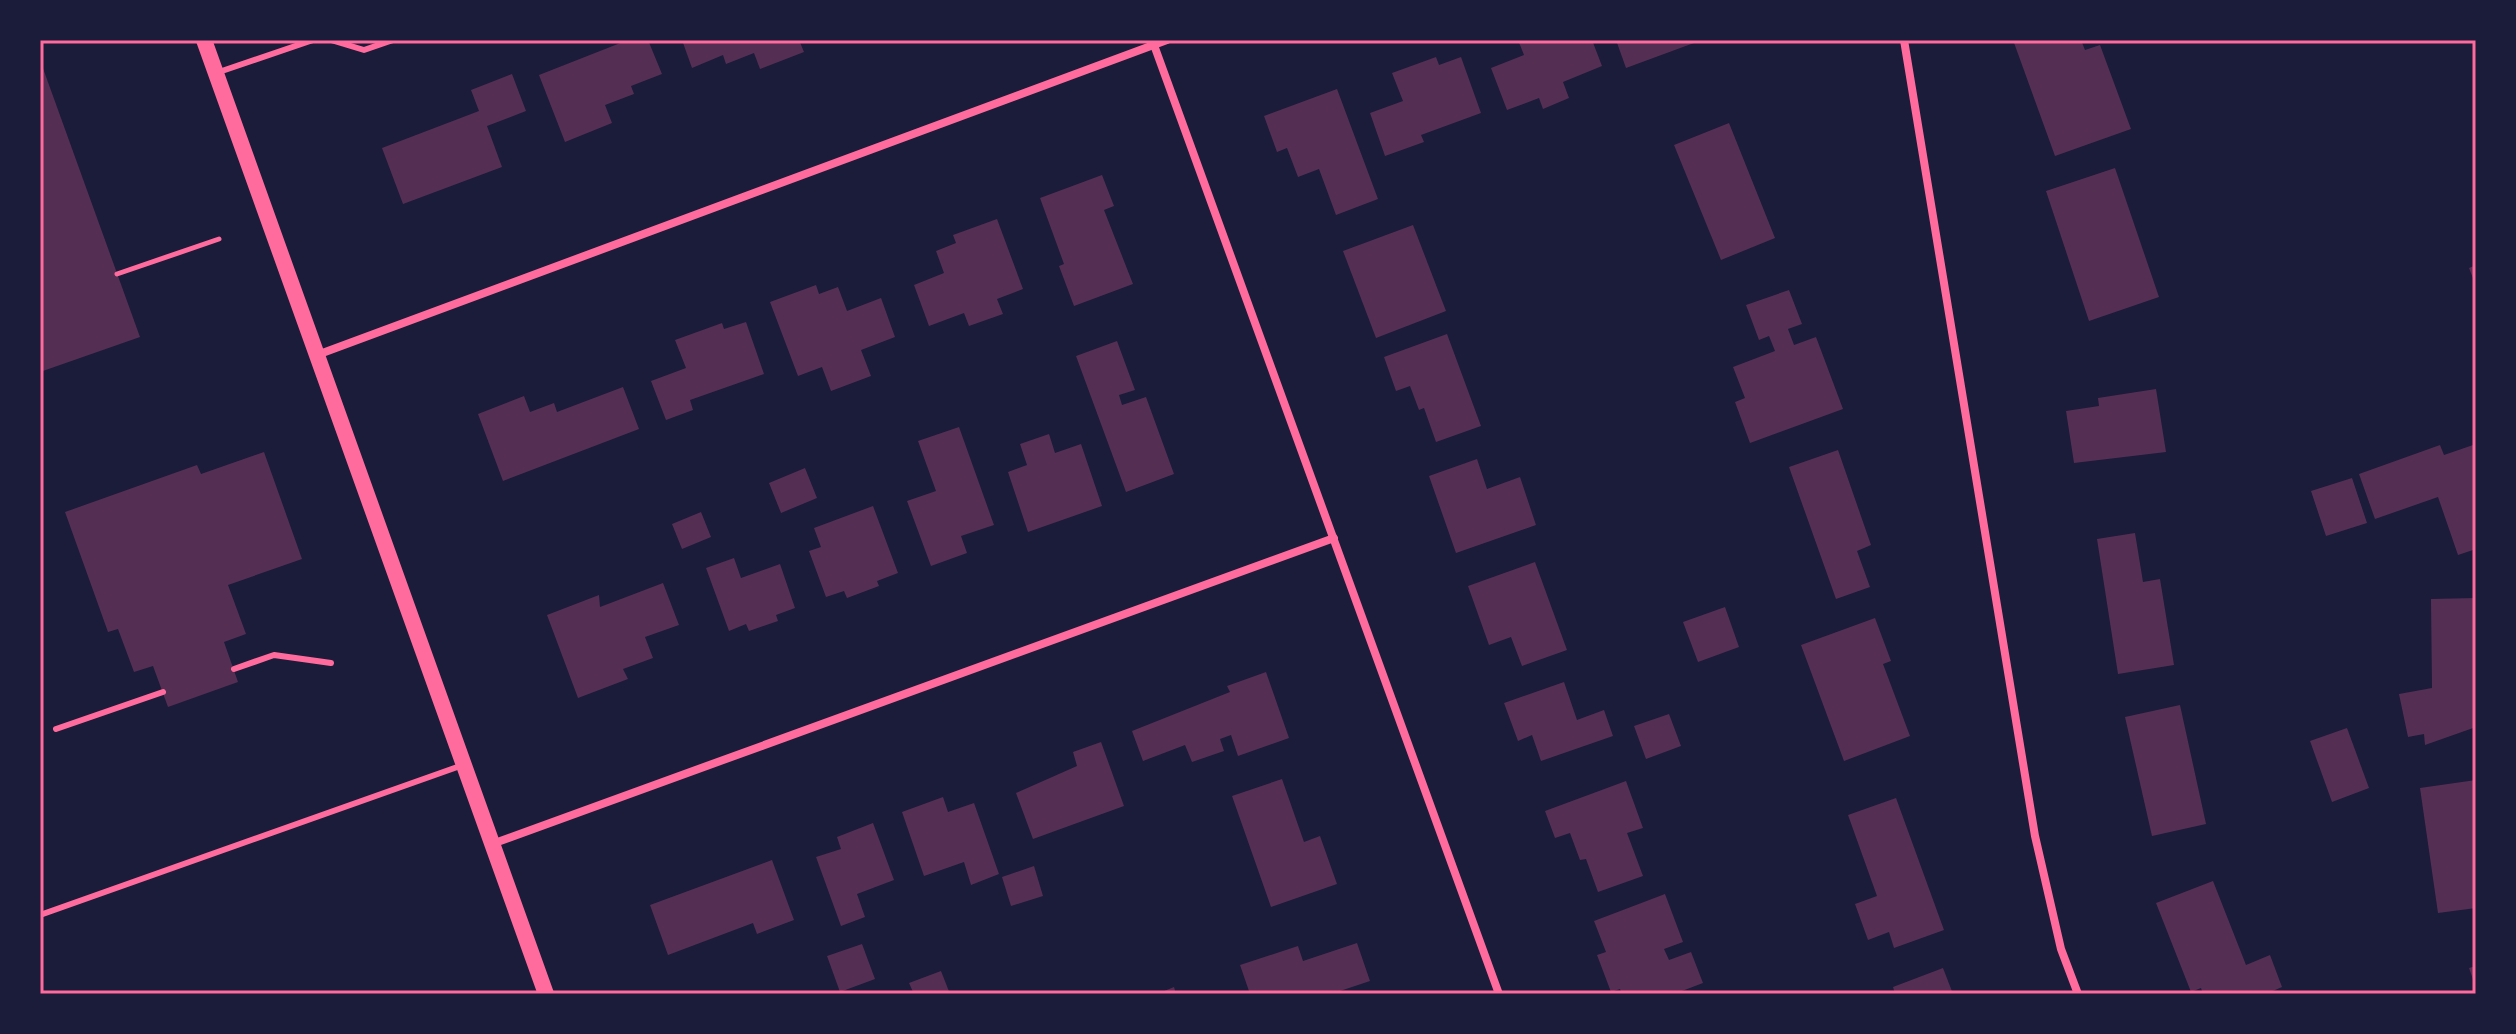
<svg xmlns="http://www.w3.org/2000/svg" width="2516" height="1034" font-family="Mulish,sans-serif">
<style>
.building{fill:#542f53}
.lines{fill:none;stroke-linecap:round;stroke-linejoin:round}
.path{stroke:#ff6b9d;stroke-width:5}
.service{stroke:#ff6b9d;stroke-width:6}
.minor{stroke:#ff6b9d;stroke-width:8}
.secondary{stroke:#ff6b9d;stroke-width:16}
.neatline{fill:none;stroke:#ff6b9d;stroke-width:3}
</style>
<rect width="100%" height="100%" fill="#1b1b3a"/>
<g class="building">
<path d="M628 40H648L662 74 631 86 634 94 605 105 612 123 565 142 539 75Z"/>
<path d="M682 40H799L804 52 760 69 754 53 726 64 723 55 692 68Z"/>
<path d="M1518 40H1592L1602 66 1563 82 1569 98 1543 109 1539 98 1507 110 1491 68 1524 55Z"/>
<path d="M1616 40H1702L1626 68Z"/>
<path d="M2013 40H2081L2085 50 2100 45 2131 129 2055 156Z"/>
<path d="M1436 57 1439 65 1461 57 1481 113 1421 135 1424 142 1385 156 1370 113 1403 101 1392 73Z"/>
<path d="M40 60 140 337 40 372Z"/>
<path d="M512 74 526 111 487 126 502 167 403 204 382 148 479 111 471 90Z"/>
<path d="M1337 89 1378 199 1336 215 1319 169 1298 177 1287 148 1277 152 1264 116Z"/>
<path d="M1729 123 1775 238 1721 260 1674 145Z"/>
<path d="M2115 168 2159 297 2089 321 2046 191Z"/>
<path d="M1102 175 1114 206 1104 210 1133 284 1074 306 1059 266 1064 264 1040 198Z"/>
<path d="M997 219 1023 289 997 299 1003 314 969 326 964 313 929 326 914 285 944 273 936 251 956 243 953 235Z"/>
<path d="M1413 225 1446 311 1376 338 1343 251Z"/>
<path d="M2476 265V286L2469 268Z"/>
<path d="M816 285 819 294 838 287 847 311 881 298 895 337 861 350 871 376 831 391 822 367 798 376 770 302Z"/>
<path d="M1789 290 1802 324 1788 329 1794 345 1816 337 1843 409 1750 443 1735 402 1745 398 1733 367 1775 351 1769 336 1759 340 1746 305Z"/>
<path d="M746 322 764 374 690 400 693 410 666 420 651 381 686 368 675 340 722 323 724 329Z"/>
<path d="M1447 334 1481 426 1436 442 1424 408 1419 410 1410 386 1396 391 1384 357Z"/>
<path d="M1117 341 1135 390 1119 395 1122 405 1146 397 1174 474 1126 492 1076 356Z"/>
<path d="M623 387 639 429 503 481 478 414 524 396 530 412 554 403 557 412Z"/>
<path d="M2156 389 2166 452 2074 463 2066 411 2099 406 2098 398Z"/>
<path d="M959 427 994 525 961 536 967 553 931 566 907 501 936 491 918 441Z"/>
<path d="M1049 434 1055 453 1081 444 1102 506 1028 532 1008 472 1027 465 1020 444Z"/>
<path d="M2476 444V549L2458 555 2438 497 2375 519 2359 474 2440 445 2444 455Z"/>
<path d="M1838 450 1871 545 1857 551 1870 587 1836 599 1789 467Z"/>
<path d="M264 452 302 559 228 585 246 634 224 642 238 682 168 707 153 666 134 672 118 629 108 632 65 512 197 465 201 474Z"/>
<path d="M1477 459 1487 489 1520 477 1536 525 1456 553 1429 476Z"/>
<path d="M805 468 817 498 781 513 769 483Z"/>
<path d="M2352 478 2367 523 2326 536 2311 491Z"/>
<path d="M873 506 898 573 877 581 879 586 847 598 844 591 826 597 809 551 821 547 814 528Z"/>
<path d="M701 512 711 537 682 549 672 524Z"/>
<path d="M2135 533 2143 582 2160 579 2174 665 2118 674 2097 539Z"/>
<path d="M734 558 741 578 780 564 795 608 776 615 778 621 749 631 746 624 729 631 706 568Z"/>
<path d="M1535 562 1567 650 1522 666 1511 637 1489 645 1468 586Z"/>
<path d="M663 583 679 625 645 637 653 658 623 669 628 679 578 698 547 615 599 595 600 607Z"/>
<path d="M2476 598V727L2425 745 2424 734 2408 737 2399 694 2432 688 2431 599Z"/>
<path d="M1725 607 1739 647 1698 662 1683 622Z"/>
<path d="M1875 618 1891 661 1883 664 1910 736 1844 761 1801 645Z"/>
<path d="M1266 672 1289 738 1238 756 1231 735 1220 739 1224 751 1192 762 1185 745 1143 761 1132 731 1230 692 1227 686Z"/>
<path d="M1564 682 1577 720 1604 710 1613 736 1541 761 1532 735 1518 741 1504 703Z"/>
<path d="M2180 705 2206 824 2152 836 2125 717Z"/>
<path d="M1669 714 1681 746 1646 759 1634 726Z"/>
<path d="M2347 728 2369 788 2332 802 2310 741Z"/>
<path d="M1101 742 1124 806 1033 839 1016 793 1077 766 1073 752Z"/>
<path d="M1282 779 1304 842 1320 836 1337 884 1271 907 1232 796Z"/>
<path d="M2476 780V908L2438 913 2420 788Z"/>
<path d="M1626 781 1643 828 1627 833 1643 876 1598 892 1586 859 1580 860 1570 833 1555 838 1545 811Z"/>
<path d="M943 797 948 812 974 803 999 874 971 885 964 862 924 876 902 812Z"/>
<path d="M1896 798 1944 930 1894 948 1889 932 1868 940 1855 904 1877 896 1848 815Z"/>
<path d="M873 823 894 880 857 894 865 917 841 926 816 857 841 849 837 837Z"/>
<path d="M772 860 794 920 757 934 753 923 668 955 650 905Z"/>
<path d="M1034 866 1043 896 1011 906 1002 877Z"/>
<path d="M2213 881 2246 965 2270 955 2282 987 2266 994H2203L2201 988 2191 992 2156 903Z"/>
<path d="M1665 894 1683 942 1664 949 1669 960 1691 952 1703 983 1674 994H1622L1620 989 1611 992 1597 955 1606 952 1594 921Z"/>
<path d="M1357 943 1370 981 1331 994H1250L1240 965 1298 946 1303 961Z"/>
<path d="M862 944 875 979 840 992 827 956Z"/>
<path d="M2476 966V988L2469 968Z"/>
<path d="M1943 968 1953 994H1895L1893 987Z"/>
<path d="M941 971 950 994H914L909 983Z"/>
<path d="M1174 987 1176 994H1157Z"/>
</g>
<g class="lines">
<path class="path" d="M117 274 219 239"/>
<g class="service">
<path d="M331 40 364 50 393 40"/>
<path d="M216 73 313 40"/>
<path d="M234 669 274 655 331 663"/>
<path d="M56 729 163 692"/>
<path d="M40 915 463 765"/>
</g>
<g class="minor">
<path d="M1904 40 2035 836 2061 949 2078 994"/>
<path d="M1154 45 1499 994"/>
<path d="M317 355 1167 40"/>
<path d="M492 844 1334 538"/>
</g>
<path class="secondary" d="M204 40 546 994"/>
</g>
<rect width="2516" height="1034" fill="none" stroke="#1b1b3a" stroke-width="84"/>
<rect x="42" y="42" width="2432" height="950" class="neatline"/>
</svg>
